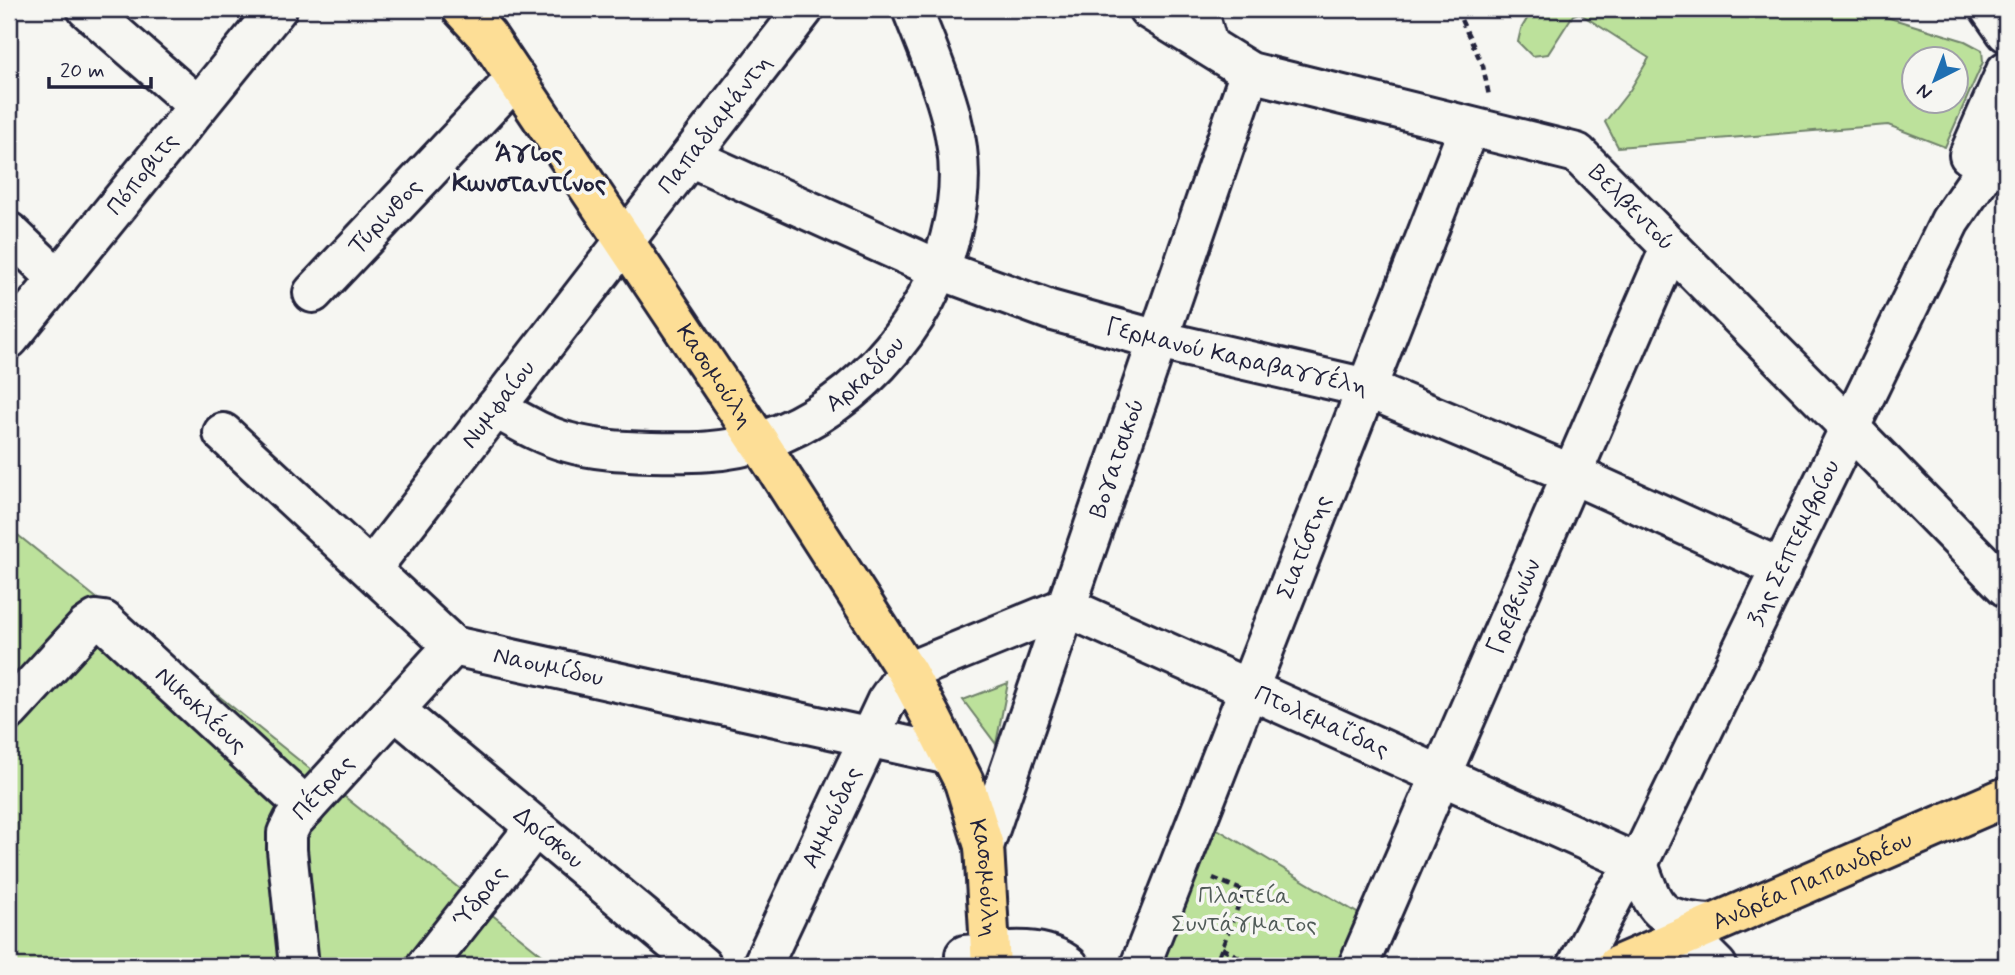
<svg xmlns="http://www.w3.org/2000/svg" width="2015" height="975" font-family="Mynerve,sans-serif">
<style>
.green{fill:#bce19b;stroke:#6f826b;stroke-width:2;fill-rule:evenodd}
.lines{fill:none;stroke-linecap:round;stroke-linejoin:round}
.service-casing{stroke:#22223b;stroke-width:24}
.minor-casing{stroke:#22223b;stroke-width:44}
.tertiary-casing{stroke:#22223b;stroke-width:44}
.primary-casing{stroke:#22223b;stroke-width:44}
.path{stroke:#22223b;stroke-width:4.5;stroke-dasharray:7 5;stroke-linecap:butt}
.service{stroke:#f6f6f2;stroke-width:19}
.minor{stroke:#f6f6f2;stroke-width:38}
.tertiary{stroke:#f6f6f2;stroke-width:38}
.primary{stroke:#fdde96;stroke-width:38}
.labels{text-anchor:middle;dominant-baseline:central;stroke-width:7;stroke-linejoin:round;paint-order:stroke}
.street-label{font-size:24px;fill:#22223b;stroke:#f6f6f2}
.park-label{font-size:24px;fill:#505b58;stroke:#f6f6f2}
.neighbourhood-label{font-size:26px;font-weight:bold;fill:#22223b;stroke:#f6f6f2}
</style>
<rect width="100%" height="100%" fill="#f6f6f2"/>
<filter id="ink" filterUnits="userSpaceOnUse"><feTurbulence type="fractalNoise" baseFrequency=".0143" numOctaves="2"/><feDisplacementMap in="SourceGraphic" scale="14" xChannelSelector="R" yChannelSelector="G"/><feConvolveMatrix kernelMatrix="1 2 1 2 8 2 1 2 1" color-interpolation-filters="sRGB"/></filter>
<g filter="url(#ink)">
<g class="green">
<path d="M1533 9H1860L1965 41 1982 50 1983 62 1945 147 1888 125 1618 147 1605 122 1630 90 1649 58 1579 13 1573 15 1548 54 1532 56 1518 42 1521 29ZM1913 60H1955V102H1913Z"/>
<path d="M9 528 556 966H9Z"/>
<path d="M1008 683 996 744 963 700Z"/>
<path d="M1214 827 1362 916 1338 966H1162Z"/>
</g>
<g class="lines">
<defs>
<path id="service" d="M1208 9 1219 50"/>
<g id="minor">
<path d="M87 9 198 106"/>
<path id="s1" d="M1148 9 1250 72 1577 153 1850 428"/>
<path id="s2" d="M690 157 938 269 1050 310 1158 340 1367 388 1572 474 1782 569"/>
<path d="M9 232 58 279"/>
<path id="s3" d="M313 293 516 78"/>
<path id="s4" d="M9 339 277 9"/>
<path id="s5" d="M495 408C519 421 541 435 567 442 594 450 623 451 651 452 687 453 728 453 762 441 864 405 942 311 957 203 967 134 936 71 912 9"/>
<path id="s6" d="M223 433 453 646 949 755"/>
<path id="s7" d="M371 569 804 9"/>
<path id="s8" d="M395 710 702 966"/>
<path id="s9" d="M9 711 86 627 96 620 104 621 306 807"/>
<path id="s10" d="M984 846 1250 72"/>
<path d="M1686 935 1717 966"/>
<path d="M965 955C998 952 1041 943 1069 966"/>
<path id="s11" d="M299 966 287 850V833L293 821 453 646"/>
<path id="s12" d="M426 966 535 827"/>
<path id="s13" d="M762 966 886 702 907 672"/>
<path id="s14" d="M1140 966 1469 127"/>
<path id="s15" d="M1358 966 1670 248"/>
</g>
<g id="tertiary">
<path d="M1990 9 2006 32"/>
<path d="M1969 155 2006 71"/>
<path d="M1850 428 2006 587"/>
<path id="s16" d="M907 672 1066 607 1638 864C1655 911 1658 920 1710 924"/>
<path id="s17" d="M1577 966 1615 894 1638 864 1950 221 1983 173 2006 129"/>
</g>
<g id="primary">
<path id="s18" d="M462 9 487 36 759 442 907 672 932 719 964 782 984 846 991 966"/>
<path id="s19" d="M1616 966 2006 797"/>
</g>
</defs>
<use href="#service" class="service-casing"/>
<use href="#minor" class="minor-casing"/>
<use href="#tertiary" class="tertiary-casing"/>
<use href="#primary" class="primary-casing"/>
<g class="path">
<path d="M1456 9 1483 66 1489 96"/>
<path d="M1213 878 1244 891 1215 966"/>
<path d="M1222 948 1256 966"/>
</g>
<use href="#service" class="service"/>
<use href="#minor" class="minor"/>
<use href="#tertiary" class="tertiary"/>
<use href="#primary" class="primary"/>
</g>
</g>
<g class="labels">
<g class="street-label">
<text stroke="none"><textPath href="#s7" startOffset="562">Παπαδιαμάντη</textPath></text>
<text stroke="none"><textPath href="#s4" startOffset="212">Πόποβιτς</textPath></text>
<text stroke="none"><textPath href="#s1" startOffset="534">Βελβεντού</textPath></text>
<text stroke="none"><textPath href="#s3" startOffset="105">Τύρινθος</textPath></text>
<text stroke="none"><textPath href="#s2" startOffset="584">Γερμανού Καραβαγγέλη</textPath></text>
<text stroke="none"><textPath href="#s5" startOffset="401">Αρκαδίου</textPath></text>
<text stroke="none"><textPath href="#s18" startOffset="446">Κασομούλη</textPath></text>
<text stroke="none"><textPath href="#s7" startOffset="208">Νυμφαίου</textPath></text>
<text stroke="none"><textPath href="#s10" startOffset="410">Βογατσικού</textPath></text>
<text stroke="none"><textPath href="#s17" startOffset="476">3ης Σεπτεμβρίου</textPath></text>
<text stroke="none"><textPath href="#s14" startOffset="450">Σιατίστης</textPath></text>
<text stroke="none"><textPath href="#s15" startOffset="392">Γρεβενών</textPath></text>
<text stroke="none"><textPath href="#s6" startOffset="411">Ναουμίδου</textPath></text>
<text stroke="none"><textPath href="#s9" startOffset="266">Νικοκλέους</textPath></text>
<text stroke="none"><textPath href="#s16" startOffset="452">Πτολεμαΐδας</textPath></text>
<text stroke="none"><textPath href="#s11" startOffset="192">Πέτρας</textPath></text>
<text stroke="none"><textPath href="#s13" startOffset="164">Αμμούδας</textPath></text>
<text stroke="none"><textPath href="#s8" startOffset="200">Δρίσκου</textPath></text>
<text stroke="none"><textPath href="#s18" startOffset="1022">Κασομούλη</textPath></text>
<text stroke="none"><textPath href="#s19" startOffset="214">Ανδρέα Παπανδρέου</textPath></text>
<text stroke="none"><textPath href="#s12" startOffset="88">Ύδρας</textPath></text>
</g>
<g class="park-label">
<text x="1244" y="896">Πλατεία<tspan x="1244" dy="28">Συντάγματος</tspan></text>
</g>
<g class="neighbourhood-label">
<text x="529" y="154">Άγιος<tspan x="529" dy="30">Κωνσταντίνος</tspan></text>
</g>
</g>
<rect width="2015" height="975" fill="none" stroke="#f6f6f2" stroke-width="35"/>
<rect x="18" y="18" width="1980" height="940" fill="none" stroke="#22223b" stroke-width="2.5" filter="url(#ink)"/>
<g transform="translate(1935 80) rotate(222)"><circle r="33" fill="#f6f6f2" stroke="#a1a1a9" stroke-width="2"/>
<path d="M0-5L12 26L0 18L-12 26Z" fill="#1f6fb2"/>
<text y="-10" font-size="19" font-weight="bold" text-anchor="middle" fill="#22223b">N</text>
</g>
<path d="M49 77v10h102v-10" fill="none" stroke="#22223b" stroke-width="3.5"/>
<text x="60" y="77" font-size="21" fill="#22223b" stroke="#f6f6f2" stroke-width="5" paint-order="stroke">20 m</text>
</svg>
